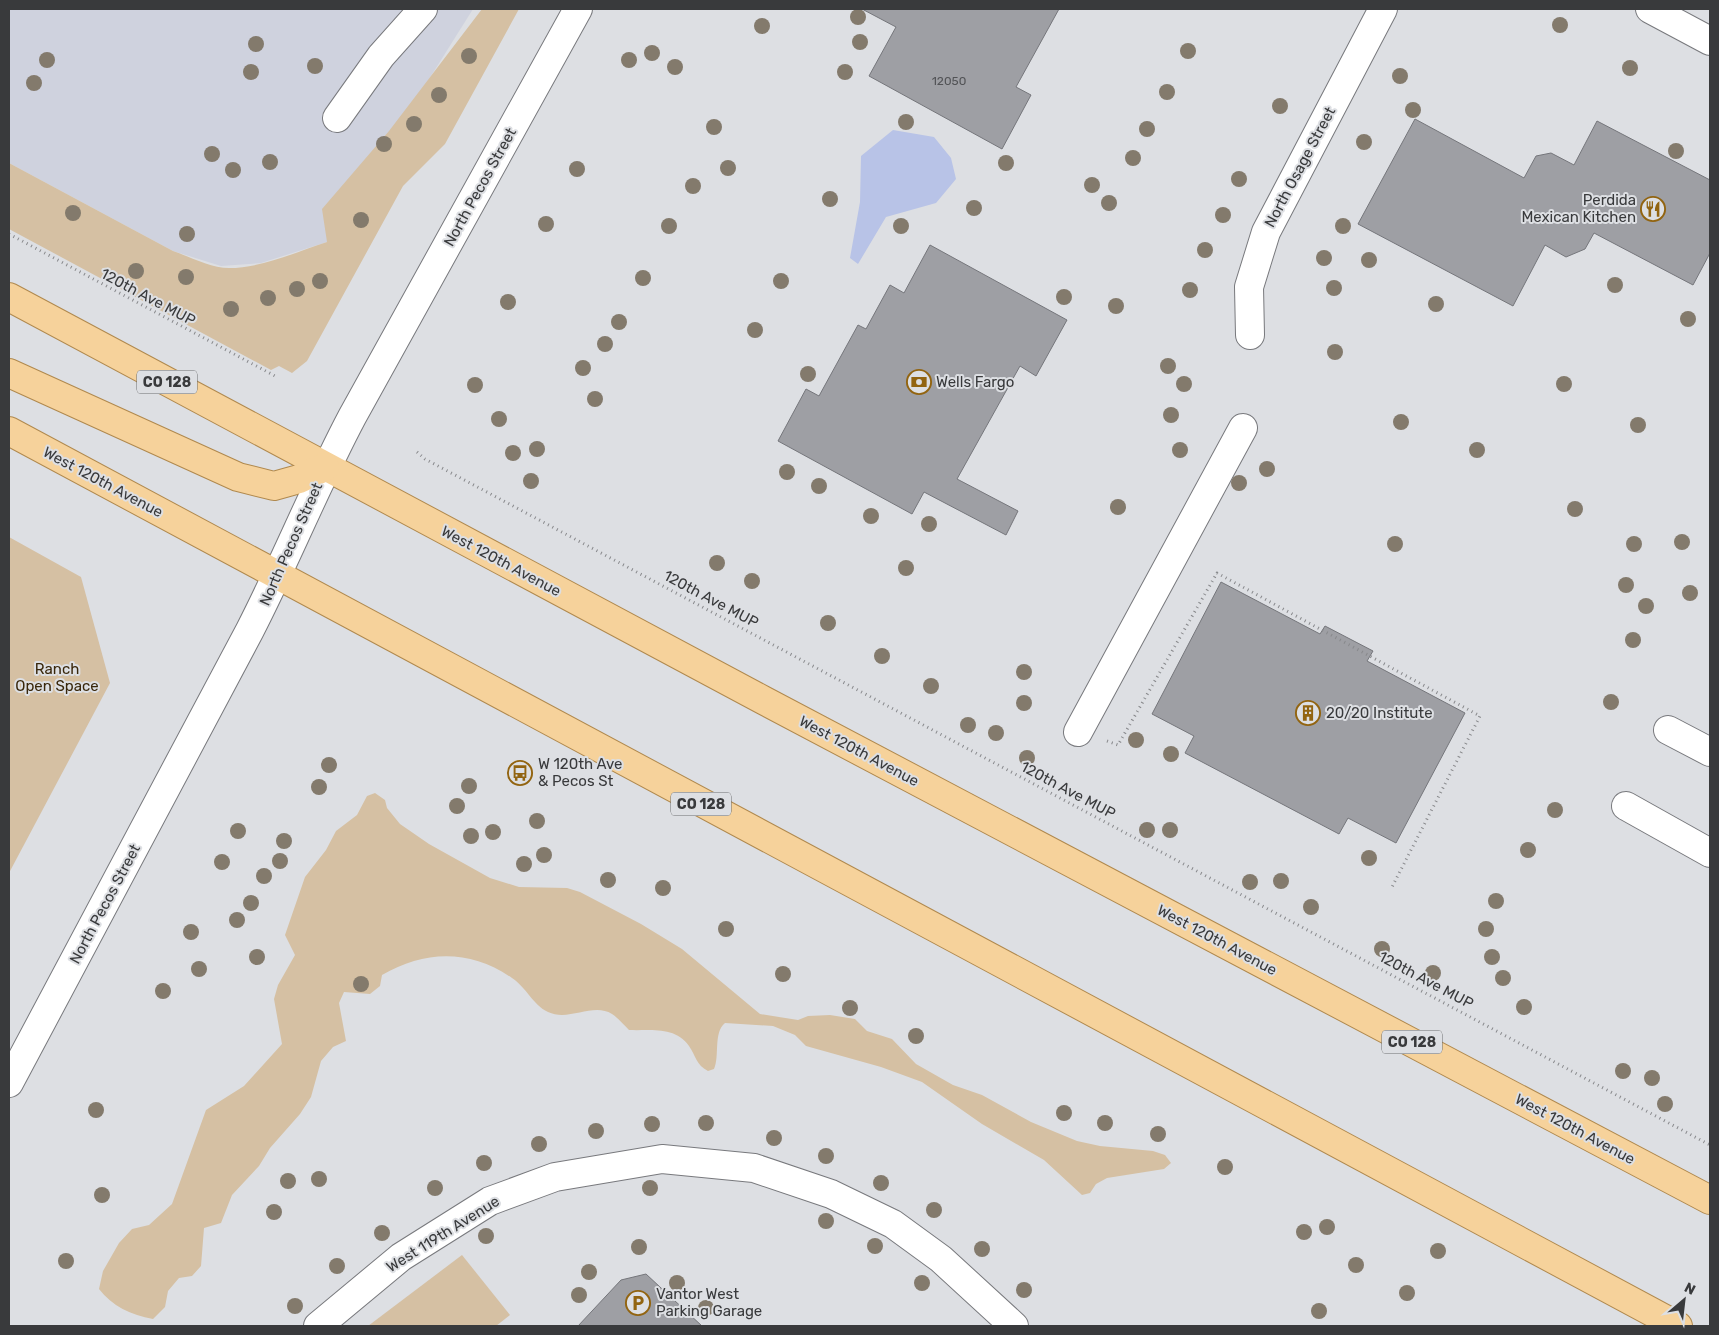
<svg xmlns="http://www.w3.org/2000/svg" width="1719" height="1335" font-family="Rubik,sans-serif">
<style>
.built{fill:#cfd2de}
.green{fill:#d5c0a3}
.water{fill:#b8c3e7}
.building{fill:#9e9fa4;stroke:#75767b}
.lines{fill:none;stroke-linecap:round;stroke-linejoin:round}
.minor-casing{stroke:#78797d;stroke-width:30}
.major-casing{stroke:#b0894e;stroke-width:30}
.path{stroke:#88898c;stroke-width:3;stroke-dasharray:1 4;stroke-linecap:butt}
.minor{stroke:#fff;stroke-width:28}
.major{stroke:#f6d29b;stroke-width:28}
.tree{fill:#837a6c}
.labels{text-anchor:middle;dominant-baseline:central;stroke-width:4;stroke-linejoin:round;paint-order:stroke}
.number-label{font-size:12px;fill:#525356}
.shield{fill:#dddfe3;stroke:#6a6c6e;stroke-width:1}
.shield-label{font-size:14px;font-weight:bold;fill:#393a3c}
.street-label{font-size:15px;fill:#393a3c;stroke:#dddfe3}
.poi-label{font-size:15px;fill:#393a3c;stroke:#dddfe3;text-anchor:start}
.park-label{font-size:15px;fill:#39270b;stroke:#dddfe3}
</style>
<rect width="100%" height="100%" fill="#dddfe3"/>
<path class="built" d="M9 9H473L327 242 261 263 221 266 173 251 9 163Z"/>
<g class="green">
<path d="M482 9H519L445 144 403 186 307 361 292 373 279 366 271 370 9 229V163L173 251C190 257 211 268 229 268 262 268 296 252 327 242L322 209 389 131Z"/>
<path d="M9 537 81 577 110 683 9 873Z"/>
<path d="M375 793 385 800 387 808 400 824 429 844 490 878 519 887 567 888 580 892 641 924 682 949 760 1014 798 1020 808 1016 830 1015 855 1019 867 1031 892 1039 916 1064 953 1085 982 1095 1031 1122 1077 1141 1100 1146 1153 1151 1165 1155 1171 1163 1164 1169 1107 1178 1096 1184 1090 1193 1082 1195 1044 1160 982 1124 922 1082 881 1067 806 1046 795 1035 773 1026 725 1023C713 1033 720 1056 714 1069L708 1071C696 1065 696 1056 689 1046 675 1026 650 1031 629 1030 624 1025 618 1018 612 1014 593 1002 569 1022 548 1012 533 1005 526 987 512 978 470 949 425 950 382 975L380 986 370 994 344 992 339 1003 346 1041 333 1047 321 1061 311 1097 300 1114 270 1148 259 1166 232 1195 221 1223 204 1228 201 1266 192 1276 179 1278 168 1291 165 1307 153 1319C131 1315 112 1306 99 1289L103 1271 119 1243 132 1229 149 1225 172 1204 206 1110 244 1086 282 1044 274 999 278 985 295 955 285 935 305 877 326 850 336 831 357 815 367 796Z"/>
<path d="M462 1255 510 1315 496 1326H368Z"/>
</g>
<path class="water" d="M893 130 934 137 951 158 956 179 936 203 886 217 858 264 850 258 860 202 861 156Z"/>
<g class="building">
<path d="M862 9H1059L1016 87 1031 95 1002 149 869 76 896 27Z"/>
<path d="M1415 119 1524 178 1536 156 1551 153 1574 165 1597 121 1710 180V253L1693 285 1594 233 1585 249 1566 257 1545 245 1513 306 1358 224Z"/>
<path d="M930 245 1067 320 1036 376 1020 366 957 479 1018 511 1006 535 924 492 912 514 778 441 806 389 819 396 858 325 866 329 890 285 904 293Z"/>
<path d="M1221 582 1320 634 1325 626 1373 651 1367 661 1465 713 1396 843 1348 818 1339 834 1185 753 1194 736 1152 714Z"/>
<path d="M646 1274 702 1326H578L621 1280Z"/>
</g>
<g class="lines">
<defs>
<g id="minor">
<path d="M1650 9 1710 41"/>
<path d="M337 118 381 56 423 9"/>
<path d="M1250 335 1249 287 1266 232 1383 9"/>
<path d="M1668 730 1710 752"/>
<path d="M1078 732 1243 428"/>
<path d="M1626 806 1710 853"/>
<path d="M9 1083 250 630C286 560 315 487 352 417L578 9"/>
<path d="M318 1326 401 1257 490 1201 555 1177 662 1159 754 1168 831 1194 893 1224 941 1259 1014 1326"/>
</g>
<g id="major">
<path d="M9 297 763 700 1710 1200"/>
<path d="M9 373 238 477 274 486 299 479 325 467"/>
<path d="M9 431 1678 1326"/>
</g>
</defs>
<use href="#minor" class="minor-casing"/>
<use href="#major" class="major-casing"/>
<g class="path">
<path d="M9 234 277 377"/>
<path d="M417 452 425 459 1710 1145"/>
<path d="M1107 741 1118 745 1217 573 1480 716 1392 887"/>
</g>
<use href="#minor" class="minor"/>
<use href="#major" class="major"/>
</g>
<g class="tree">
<circle cx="858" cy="17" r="8"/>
<circle cx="1560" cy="25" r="8"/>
<circle cx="762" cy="26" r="8"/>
<circle cx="860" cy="42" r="8"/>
<circle cx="256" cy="44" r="8"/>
<circle cx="1188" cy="51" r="8"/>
<circle cx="652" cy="53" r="8"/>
<circle cx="469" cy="56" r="8"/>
<circle cx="47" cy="60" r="8"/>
<circle cx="629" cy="60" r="8"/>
<circle cx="315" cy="66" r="8"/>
<circle cx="675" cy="67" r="8"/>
<circle cx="1630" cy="68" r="8"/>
<circle cx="251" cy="72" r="8"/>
<circle cx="845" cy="72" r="8"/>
<circle cx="1400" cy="76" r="8"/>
<circle cx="34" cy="83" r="8"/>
<circle cx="1167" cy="92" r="8"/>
<circle cx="439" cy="95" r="8"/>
<circle cx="1280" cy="106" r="8"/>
<circle cx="1413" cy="110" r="8"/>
<circle cx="906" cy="122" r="8"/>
<circle cx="414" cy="124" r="8"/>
<circle cx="714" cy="127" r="8"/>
<circle cx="1147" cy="129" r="8"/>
<circle cx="1364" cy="142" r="8"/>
<circle cx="384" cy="144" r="8"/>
<circle cx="1676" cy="151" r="8"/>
<circle cx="212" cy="154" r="8"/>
<circle cx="1133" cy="158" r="8"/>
<circle cx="270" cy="162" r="8"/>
<circle cx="1006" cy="163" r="8"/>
<circle cx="728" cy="168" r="8"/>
<circle cx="577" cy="169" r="8"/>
<circle cx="233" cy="170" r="8"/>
<circle cx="1239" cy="179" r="8"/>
<circle cx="1092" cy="185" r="8"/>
<circle cx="693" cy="186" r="8"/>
<circle cx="830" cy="199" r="8"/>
<circle cx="1109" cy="203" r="8"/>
<circle cx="974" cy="208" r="8"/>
<circle cx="73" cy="213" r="8"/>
<circle cx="1223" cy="215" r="8"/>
<circle cx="361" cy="220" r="8"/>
<circle cx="546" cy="224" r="8"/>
<circle cx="669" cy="226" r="8"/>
<circle cx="901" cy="226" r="8"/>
<circle cx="1343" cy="226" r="8"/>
<circle cx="187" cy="234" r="8"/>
<circle cx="1205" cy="250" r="8"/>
<circle cx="1324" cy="258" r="8"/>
<circle cx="1369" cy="260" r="8"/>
<circle cx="136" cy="271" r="8"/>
<circle cx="186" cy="277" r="8"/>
<circle cx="643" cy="278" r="8"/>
<circle cx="320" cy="281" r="8"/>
<circle cx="781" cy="281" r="8"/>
<circle cx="1615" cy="285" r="8"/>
<circle cx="1334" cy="288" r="8"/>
<circle cx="297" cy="289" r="8"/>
<circle cx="1190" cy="290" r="8"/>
<circle cx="1064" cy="297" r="8"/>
<circle cx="268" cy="298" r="8"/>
<circle cx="508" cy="302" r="8"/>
<circle cx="1436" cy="304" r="8"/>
<circle cx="1116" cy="306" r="8"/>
<circle cx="231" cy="309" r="8"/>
<circle cx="1688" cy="319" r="8"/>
<circle cx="619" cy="322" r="8"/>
<circle cx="755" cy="330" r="8"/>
<circle cx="605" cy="344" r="8"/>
<circle cx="1335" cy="352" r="8"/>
<circle cx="1168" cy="366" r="8"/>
<circle cx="583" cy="368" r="8"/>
<circle cx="808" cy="374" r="8"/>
<circle cx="1184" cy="384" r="8"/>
<circle cx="1564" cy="384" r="8"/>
<circle cx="475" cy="385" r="8"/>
<circle cx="595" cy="399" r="8"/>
<circle cx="1171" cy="415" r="8"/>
<circle cx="499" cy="419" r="8"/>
<circle cx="1401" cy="422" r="8"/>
<circle cx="1638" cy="425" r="8"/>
<circle cx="537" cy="449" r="8"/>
<circle cx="1180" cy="450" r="8"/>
<circle cx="1477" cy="450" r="8"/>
<circle cx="513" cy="453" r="8"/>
<circle cx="1267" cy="469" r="8"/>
<circle cx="787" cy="472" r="8"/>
<circle cx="531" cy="481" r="8"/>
<circle cx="1239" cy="483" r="8"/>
<circle cx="819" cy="486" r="8"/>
<circle cx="1118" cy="507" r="8"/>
<circle cx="1575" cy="509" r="8"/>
<circle cx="871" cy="516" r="8"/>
<circle cx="929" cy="524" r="8"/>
<circle cx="1682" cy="542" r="8"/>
<circle cx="1395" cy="544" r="8"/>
<circle cx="1634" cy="544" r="8"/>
<circle cx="717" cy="563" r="8"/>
<circle cx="906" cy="568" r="8"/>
<circle cx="752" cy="581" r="8"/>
<circle cx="1626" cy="585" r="8"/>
<circle cx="1690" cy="593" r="8"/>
<circle cx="1646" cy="606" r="8"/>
<circle cx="828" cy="623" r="8"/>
<circle cx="1633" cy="640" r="8"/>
<circle cx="882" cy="656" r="8"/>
<circle cx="1024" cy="672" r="8"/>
<circle cx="931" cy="686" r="8"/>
<circle cx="1611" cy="702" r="8"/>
<circle cx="1024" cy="703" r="8"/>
<circle cx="968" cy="725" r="8"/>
<circle cx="996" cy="733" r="8"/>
<circle cx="1136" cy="740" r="8"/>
<circle cx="1171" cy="754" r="8"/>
<circle cx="1027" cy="758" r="8"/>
<circle cx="329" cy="765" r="8"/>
<circle cx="469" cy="786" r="8"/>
<circle cx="319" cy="787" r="8"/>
<circle cx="457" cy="806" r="8"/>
<circle cx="1555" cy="810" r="8"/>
<circle cx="537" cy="821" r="8"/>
<circle cx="1147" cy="830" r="8"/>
<circle cx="1170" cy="830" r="8"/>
<circle cx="238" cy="831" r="8"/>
<circle cx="493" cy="832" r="8"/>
<circle cx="471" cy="836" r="8"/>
<circle cx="284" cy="841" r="8"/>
<circle cx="1528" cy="850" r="8"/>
<circle cx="544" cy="855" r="8"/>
<circle cx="1369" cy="858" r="8"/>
<circle cx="280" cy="861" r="8"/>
<circle cx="222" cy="862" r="8"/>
<circle cx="524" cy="864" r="8"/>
<circle cx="264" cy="876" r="8"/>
<circle cx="608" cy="880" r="8"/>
<circle cx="1281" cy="881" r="8"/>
<circle cx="1250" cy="882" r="8"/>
<circle cx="663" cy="888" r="8"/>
<circle cx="1496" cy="901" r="8"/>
<circle cx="251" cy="903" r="8"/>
<circle cx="1311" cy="907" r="8"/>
<circle cx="237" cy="920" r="8"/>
<circle cx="726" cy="929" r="8"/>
<circle cx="1486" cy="929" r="8"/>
<circle cx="191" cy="932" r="8"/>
<circle cx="1382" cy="949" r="8"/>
<circle cx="257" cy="957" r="8"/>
<circle cx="1492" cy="957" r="8"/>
<circle cx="199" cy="969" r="8"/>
<circle cx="1433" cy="973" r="8"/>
<circle cx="783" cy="974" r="8"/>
<circle cx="1503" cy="978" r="8"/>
<circle cx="361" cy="984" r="8"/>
<circle cx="163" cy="991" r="8"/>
<circle cx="1524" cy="1007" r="8"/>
<circle cx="850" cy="1008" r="8"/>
<circle cx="916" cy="1036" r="8"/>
<circle cx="1623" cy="1071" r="8"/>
<circle cx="1652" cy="1078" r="8"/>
<circle cx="1665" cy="1104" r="8"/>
<circle cx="96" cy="1110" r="8"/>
<circle cx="1064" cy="1113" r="8"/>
<circle cx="706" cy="1123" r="8"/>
<circle cx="1105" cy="1123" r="8"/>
<circle cx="652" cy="1124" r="8"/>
<circle cx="596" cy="1131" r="8"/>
<circle cx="1158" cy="1134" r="8"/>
<circle cx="774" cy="1138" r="8"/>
<circle cx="539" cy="1144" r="8"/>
<circle cx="826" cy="1156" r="8"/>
<circle cx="484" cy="1163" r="8"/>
<circle cx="1225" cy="1167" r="8"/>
<circle cx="319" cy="1179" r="8"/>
<circle cx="288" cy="1181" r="8"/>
<circle cx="881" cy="1183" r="8"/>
<circle cx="435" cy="1188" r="8"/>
<circle cx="650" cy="1188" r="8"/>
<circle cx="102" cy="1195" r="8"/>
<circle cx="934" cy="1210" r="8"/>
<circle cx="274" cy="1212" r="8"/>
<circle cx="826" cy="1221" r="8"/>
<circle cx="1327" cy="1227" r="8"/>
<circle cx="1304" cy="1232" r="8"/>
<circle cx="382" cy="1233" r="8"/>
<circle cx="486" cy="1236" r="8"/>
<circle cx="875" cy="1246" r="8"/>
<circle cx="639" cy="1247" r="8"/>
<circle cx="982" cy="1249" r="8"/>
<circle cx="1438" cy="1251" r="8"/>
<circle cx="66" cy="1261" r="8"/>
<circle cx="1356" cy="1265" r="8"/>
<circle cx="337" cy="1266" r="8"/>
<circle cx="589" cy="1272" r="8"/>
<circle cx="677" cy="1283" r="8"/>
<circle cx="922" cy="1283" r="8"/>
<circle cx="1024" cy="1290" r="8"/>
<circle cx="1407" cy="1293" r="8"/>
<circle cx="579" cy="1295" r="8"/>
<circle cx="295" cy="1306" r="8"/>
<circle cx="706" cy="1308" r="8"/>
<circle cx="1319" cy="1311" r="8"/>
</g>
<defs>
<symbol id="restaurant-ring" viewBox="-11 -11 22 22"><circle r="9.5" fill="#dddfe3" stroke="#926410" stroke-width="1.5"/><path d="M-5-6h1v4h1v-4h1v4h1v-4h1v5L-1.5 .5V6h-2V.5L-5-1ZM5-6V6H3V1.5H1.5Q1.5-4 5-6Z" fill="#926410"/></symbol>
<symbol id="bank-ring" viewBox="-11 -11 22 22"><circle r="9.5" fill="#dddfe3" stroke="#926410" stroke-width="1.5"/><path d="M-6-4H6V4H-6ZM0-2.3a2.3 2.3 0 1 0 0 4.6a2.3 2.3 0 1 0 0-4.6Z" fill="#926410"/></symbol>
<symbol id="building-ring" viewBox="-11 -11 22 22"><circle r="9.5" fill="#dddfe3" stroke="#926410" stroke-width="1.5"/><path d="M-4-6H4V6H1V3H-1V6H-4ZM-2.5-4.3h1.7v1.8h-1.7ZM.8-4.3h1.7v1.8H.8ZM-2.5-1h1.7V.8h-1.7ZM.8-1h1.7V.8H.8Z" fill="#926410"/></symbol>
<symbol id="bus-ring" viewBox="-11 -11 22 22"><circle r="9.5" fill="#dddfe3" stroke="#926410" stroke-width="1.5"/><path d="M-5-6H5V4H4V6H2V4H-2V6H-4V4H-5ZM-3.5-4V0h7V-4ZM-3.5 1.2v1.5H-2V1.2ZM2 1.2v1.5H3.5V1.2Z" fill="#926410"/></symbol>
<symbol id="parking-ring" viewBox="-11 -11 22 22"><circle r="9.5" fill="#dddfe3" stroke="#926410" stroke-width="1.5"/><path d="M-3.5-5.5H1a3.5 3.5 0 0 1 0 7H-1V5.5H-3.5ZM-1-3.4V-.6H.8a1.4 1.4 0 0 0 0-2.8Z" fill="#926410"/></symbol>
</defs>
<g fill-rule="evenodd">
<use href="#restaurant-ring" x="1639" y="195" width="28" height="28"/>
<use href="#bank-ring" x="905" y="368" width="28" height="28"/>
<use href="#building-ring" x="1294" y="699" width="28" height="28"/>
<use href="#bus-ring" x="506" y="759" width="28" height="28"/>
<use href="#parking-ring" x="624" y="1289" width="28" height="28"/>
</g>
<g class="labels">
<g class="number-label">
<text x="949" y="81">12050</text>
</g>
<g class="shield">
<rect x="137" y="370.5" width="60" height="23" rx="4"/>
<rect x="671" y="792.5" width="60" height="23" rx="4"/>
<rect x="1382" y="1030.5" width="60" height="23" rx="4"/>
</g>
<g class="shield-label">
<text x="167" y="382">CO 128</text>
<text x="701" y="804">CO 128</text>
<text x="1412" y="1042">CO 128</text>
</g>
<g class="street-label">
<text transform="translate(1300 167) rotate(-62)">North Osage Street</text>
<text transform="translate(480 187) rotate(-61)">North Pecos Street</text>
<text transform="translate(148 297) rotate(28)">120th Ave MUP</text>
<text transform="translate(103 482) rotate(28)">West 120th Avenue</text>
<text transform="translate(291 544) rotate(-66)">North Pecos Street</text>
<text transform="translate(501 561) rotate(28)">West 120th Avenue</text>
<text transform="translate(711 599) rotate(28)">120th Ave MUP</text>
<text transform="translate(859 751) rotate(28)">West 120th Avenue</text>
<text transform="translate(1068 790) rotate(28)">120th Ave MUP</text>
<text transform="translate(105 904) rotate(-62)">North Pecos Street</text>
<text transform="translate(1217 940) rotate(28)">West 120th Avenue</text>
<text transform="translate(1426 980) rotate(28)">120th Ave MUP</text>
<text transform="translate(1575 1129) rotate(28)">West 120th Avenue</text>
<text transform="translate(443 1234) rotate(-32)">West 119th Avenue</text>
</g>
<g class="poi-label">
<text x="1636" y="200" text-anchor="end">Perdida<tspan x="1636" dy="17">Mexican Kitchen</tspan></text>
<text x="936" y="382">Wells Fargo</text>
<text x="1326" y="713">20/20 Institute</text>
<text x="538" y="764">W 120th Ave<tspan x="538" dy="17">&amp; Pecos St</tspan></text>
<text x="656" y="1294">Vantor West<tspan x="656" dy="17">Parking Garage</tspan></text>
</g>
<g class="park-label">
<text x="57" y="669">Ranch<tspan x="57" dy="17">Open Space</tspan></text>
</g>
</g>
<rect width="1719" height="1335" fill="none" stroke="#393a3c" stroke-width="20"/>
<g transform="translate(1684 1300) rotate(28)" stroke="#dddfe3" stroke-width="4" paint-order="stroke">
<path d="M0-4L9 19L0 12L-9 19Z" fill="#393a3c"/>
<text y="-8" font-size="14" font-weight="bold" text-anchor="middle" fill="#393a3c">N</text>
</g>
</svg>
